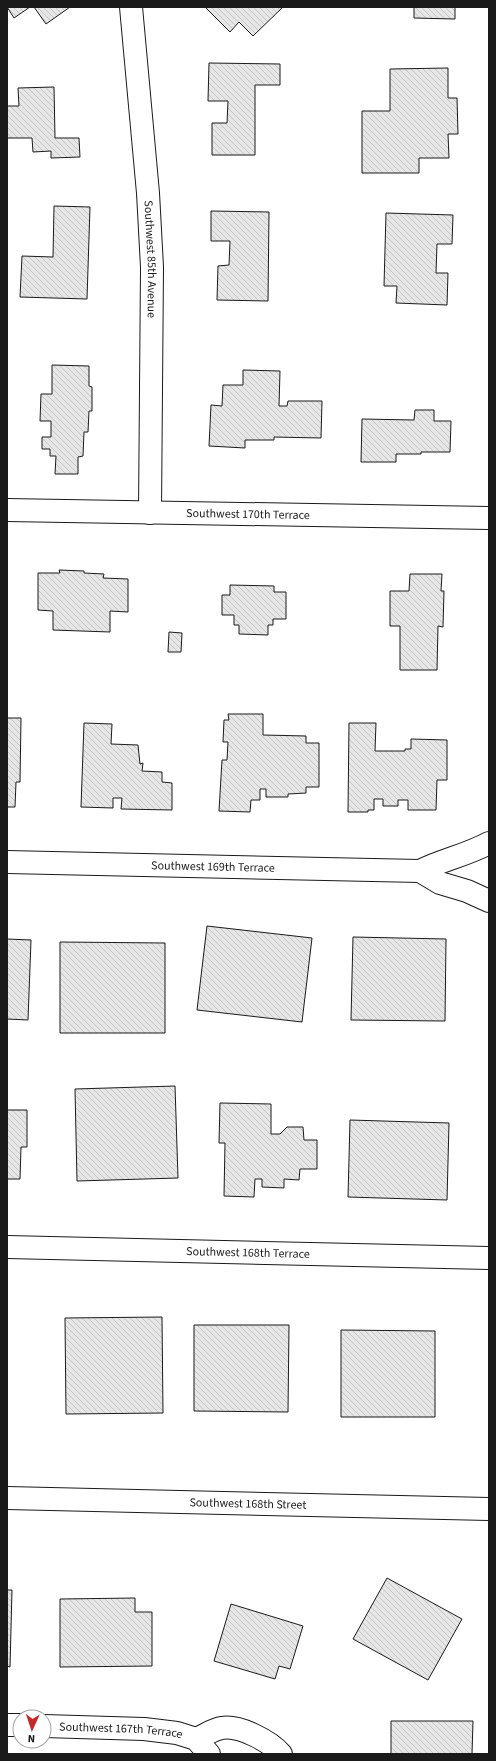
<svg xmlns="http://www.w3.org/2000/svg" width="496" height="1761" font-family="'Source Sans 3',sans-serif">
<style>
.building{fill:url(#building-back-hatch);stroke:#1a1a1a}
.lines{fill:none;stroke-linecap:round;stroke-linejoin:round}
.minor-casing{stroke:#1a1a1a;stroke-width:24}
.tertiary-casing{stroke:#1a1a1a;stroke-width:24}
.minor{stroke:#fff;stroke-width:22}
.tertiary{stroke:#fff;stroke-width:22}
.labels{text-anchor:middle;dominant-baseline:central;stroke-width:3;stroke-linejoin:round;paint-order:stroke}
.street-label{font-size:12px;fill:#1a1a1a;stroke:#fff}
</style>
<defs>
<pattern id="building-back-hatch" width="6" height="6" patternUnits="userSpaceOnUse"><rect width="6" height="6" fill="#e6e6e6"/><path d="M-1 5l2 2M0 0l6 6M5-1l2 2" fill="none" stroke="#c5c5c5"/></pattern>
</defs>
<rect width="100%" height="100%" fill="#fff"/>
<g class="building">
<path d="M7 7H30L14 18Z"/>
<path d="M34 7H70L46 24Z"/>
<path d="M205 7H283L253 36 239 22 230 32Z"/>
<path d="M414 7H455V19L414 18Z"/>
<path d="M209 63 280 64V85H255V155H212V123H227L228 101H208Z"/>
<path d="M448 68V98H457L458 134H448L449 158H419V173H362V111H390V69Z"/>
<path d="M54 87 55 138H79L80 157 51 158V151L33 152 32 138H7V106H19L18 88Z"/>
<path d="M54 206 90 207 87 299 20 297 22 256 53 257Z"/>
<path d="M211 211 269 212 268 301 217 300 218 266 229 265 230 241H211Z"/>
<path d="M386 213 453 215 452 244H437L436 273H448L447 305 396 303 397 286H384Z"/>
<path d="M52 365 89 366V386L92 387V411H89L88 432H84L83 456 78 457V474H55L56 456H50V449H42V437H51V421H40L41 394H52Z"/>
<path d="M243 370 280 371 279 406H287L288 401H322L321 438 274 437V440H245V448L209 446 211 405 222 406 223 385H243Z"/>
<path d="M415 410H434V421H451L450 452H421V454H396V462H361L362 419 414 420Z"/>
<path d="M59 570 84 571V573L104 574 103 578 128 579V612L110 611V632L53 630V611L38 610V573H60Z"/>
<path d="M410 574H442L441 591H444L443 627 438 626 437 670H400V626H390V591H409Z"/>
<path d="M230 585 274 586V592H286V619H273V625H268V635L239 634V625H234V615H222V595H230Z"/>
<path d="M169 632 182 633 181 652H168Z"/>
<path d="M228 714H263V735L306 736V743H319V787H306V793L288 794V797H266V789H260V800H251L250 812 219 811 222 760H227L228 742H223L224 720H229Z"/>
<path d="M7 718H21L20 782H16L15 807H7Z"/>
<path d="M84 723 112 724 111 744 138 745 140 764 143 763 142 771 162 772V782L172 783V810L121 809 122 798H113V808L81 807Z"/>
<path d="M349 723H376L375 751H405V749H411V739L447 740V780H437L436 810H408V800H398V806H383V799H374V810H368V812H348Z"/>
<path d="M207 926 312 938 302 1022 197 1010Z"/>
<path d="M353 937 446 939 445 1021 351 1020Z"/>
<path d="M7 939 31 940 28 1020 7 1019Z"/>
<path d="M60 942 165 943V1033H60Z"/>
<path d="M175 1086 178 1178 77 1181 75 1089Z"/>
<path d="M220 1103 271 1104V1134H280L287 1127H303L304 1140H317V1169H300L299 1180 284 1179V1188L262 1187V1179H255L254 1197 224 1196 225 1143H219Z"/>
<path d="M7 1110H27V1147H21L20 1179H7Z"/>
<path d="M350 1120 449 1123 447 1200 348 1197Z"/>
<path d="M162 1317 163 1413 66 1414 65 1318Z"/>
<path d="M194 1325H289L288 1412 194 1411Z"/>
<path d="M341 1330 435 1331V1417H341Z"/>
<path d="M387 1578 462 1619 428 1680 353 1639Z"/>
<path d="M7 1590H12L10 1667 7 1666Z"/>
<path d="M135 1598V1612H152V1666L60 1667V1599Z"/>
<path d="M231 1604 303 1626 290 1669 279 1666 275 1679 214 1661Z"/>
<path d="M391 1721H473L472 1754H391Z"/>
</g>
<g class="lines">
<defs>
<g id="minor">
<path id="s1" d="M131 7 148 193 152 267 150 513"/>
<path id="s2" d="M7 510 489 518"/>
<path id="s3" d="M7 862 420 871C442 860 467 855 489 843"/>
<path d="M420 871 440 883 467 891 489 901"/>
<path id="s4" d="M7 1247 489 1258"/>
<path d="M7 1725H20"/>
<path id="s5" d="M44 1726 144 1729 177 1733 196 1739 209 1754"/>
<path d="M196 1739C204 1736 213 1729 222 1728 239 1725 270 1741 281 1754"/>
</g>
<g id="tertiary">
<path id="s6" d="M7 1498 489 1509"/>
</g>
</defs>
<use href="#minor" class="minor-casing"/>
<use href="#tertiary" class="tertiary-casing"/>
<use href="#minor" class="minor"/>
<use href="#tertiary" class="tertiary"/>
</g>
<g class="labels">
<g class="street-label">
<text stroke="none"><textPath href="#s1" startOffset="253">Southwest 85th Avenue</textPath></text>
<text stroke="none"><textPath href="#s2" startOffset="241">Southwest 170th Terrace</textPath></text>
<text stroke="none"><textPath href="#s3" startOffset="206">Southwest 169th Terrace</textPath></text>
<text stroke="none"><textPath href="#s4" startOffset="241">Southwest 168th Terrace</textPath></text>
<text stroke="none"><textPath href="#s6" startOffset="241">Southwest 168th Street</textPath></text>
<text stroke="none"><textPath href="#s5" startOffset="77">Southwest 167th Terrace</textPath></text>
</g>
</g>
<rect width="496" height="1761" fill="none" stroke="#1a1a1a" stroke-width="16"/>
<g transform="translate(32 1729) rotate(183)"><circle r="19" fill="#ffffff" stroke="#a3a3a3"/>
<path d="M0-3L7 15L0 10L-7 15Z" fill="#c62828"/>
<text y="-6" font-size="11" font-weight="bold" text-anchor="middle" fill="#1a1a1a">N</text>
</g>
</svg>
